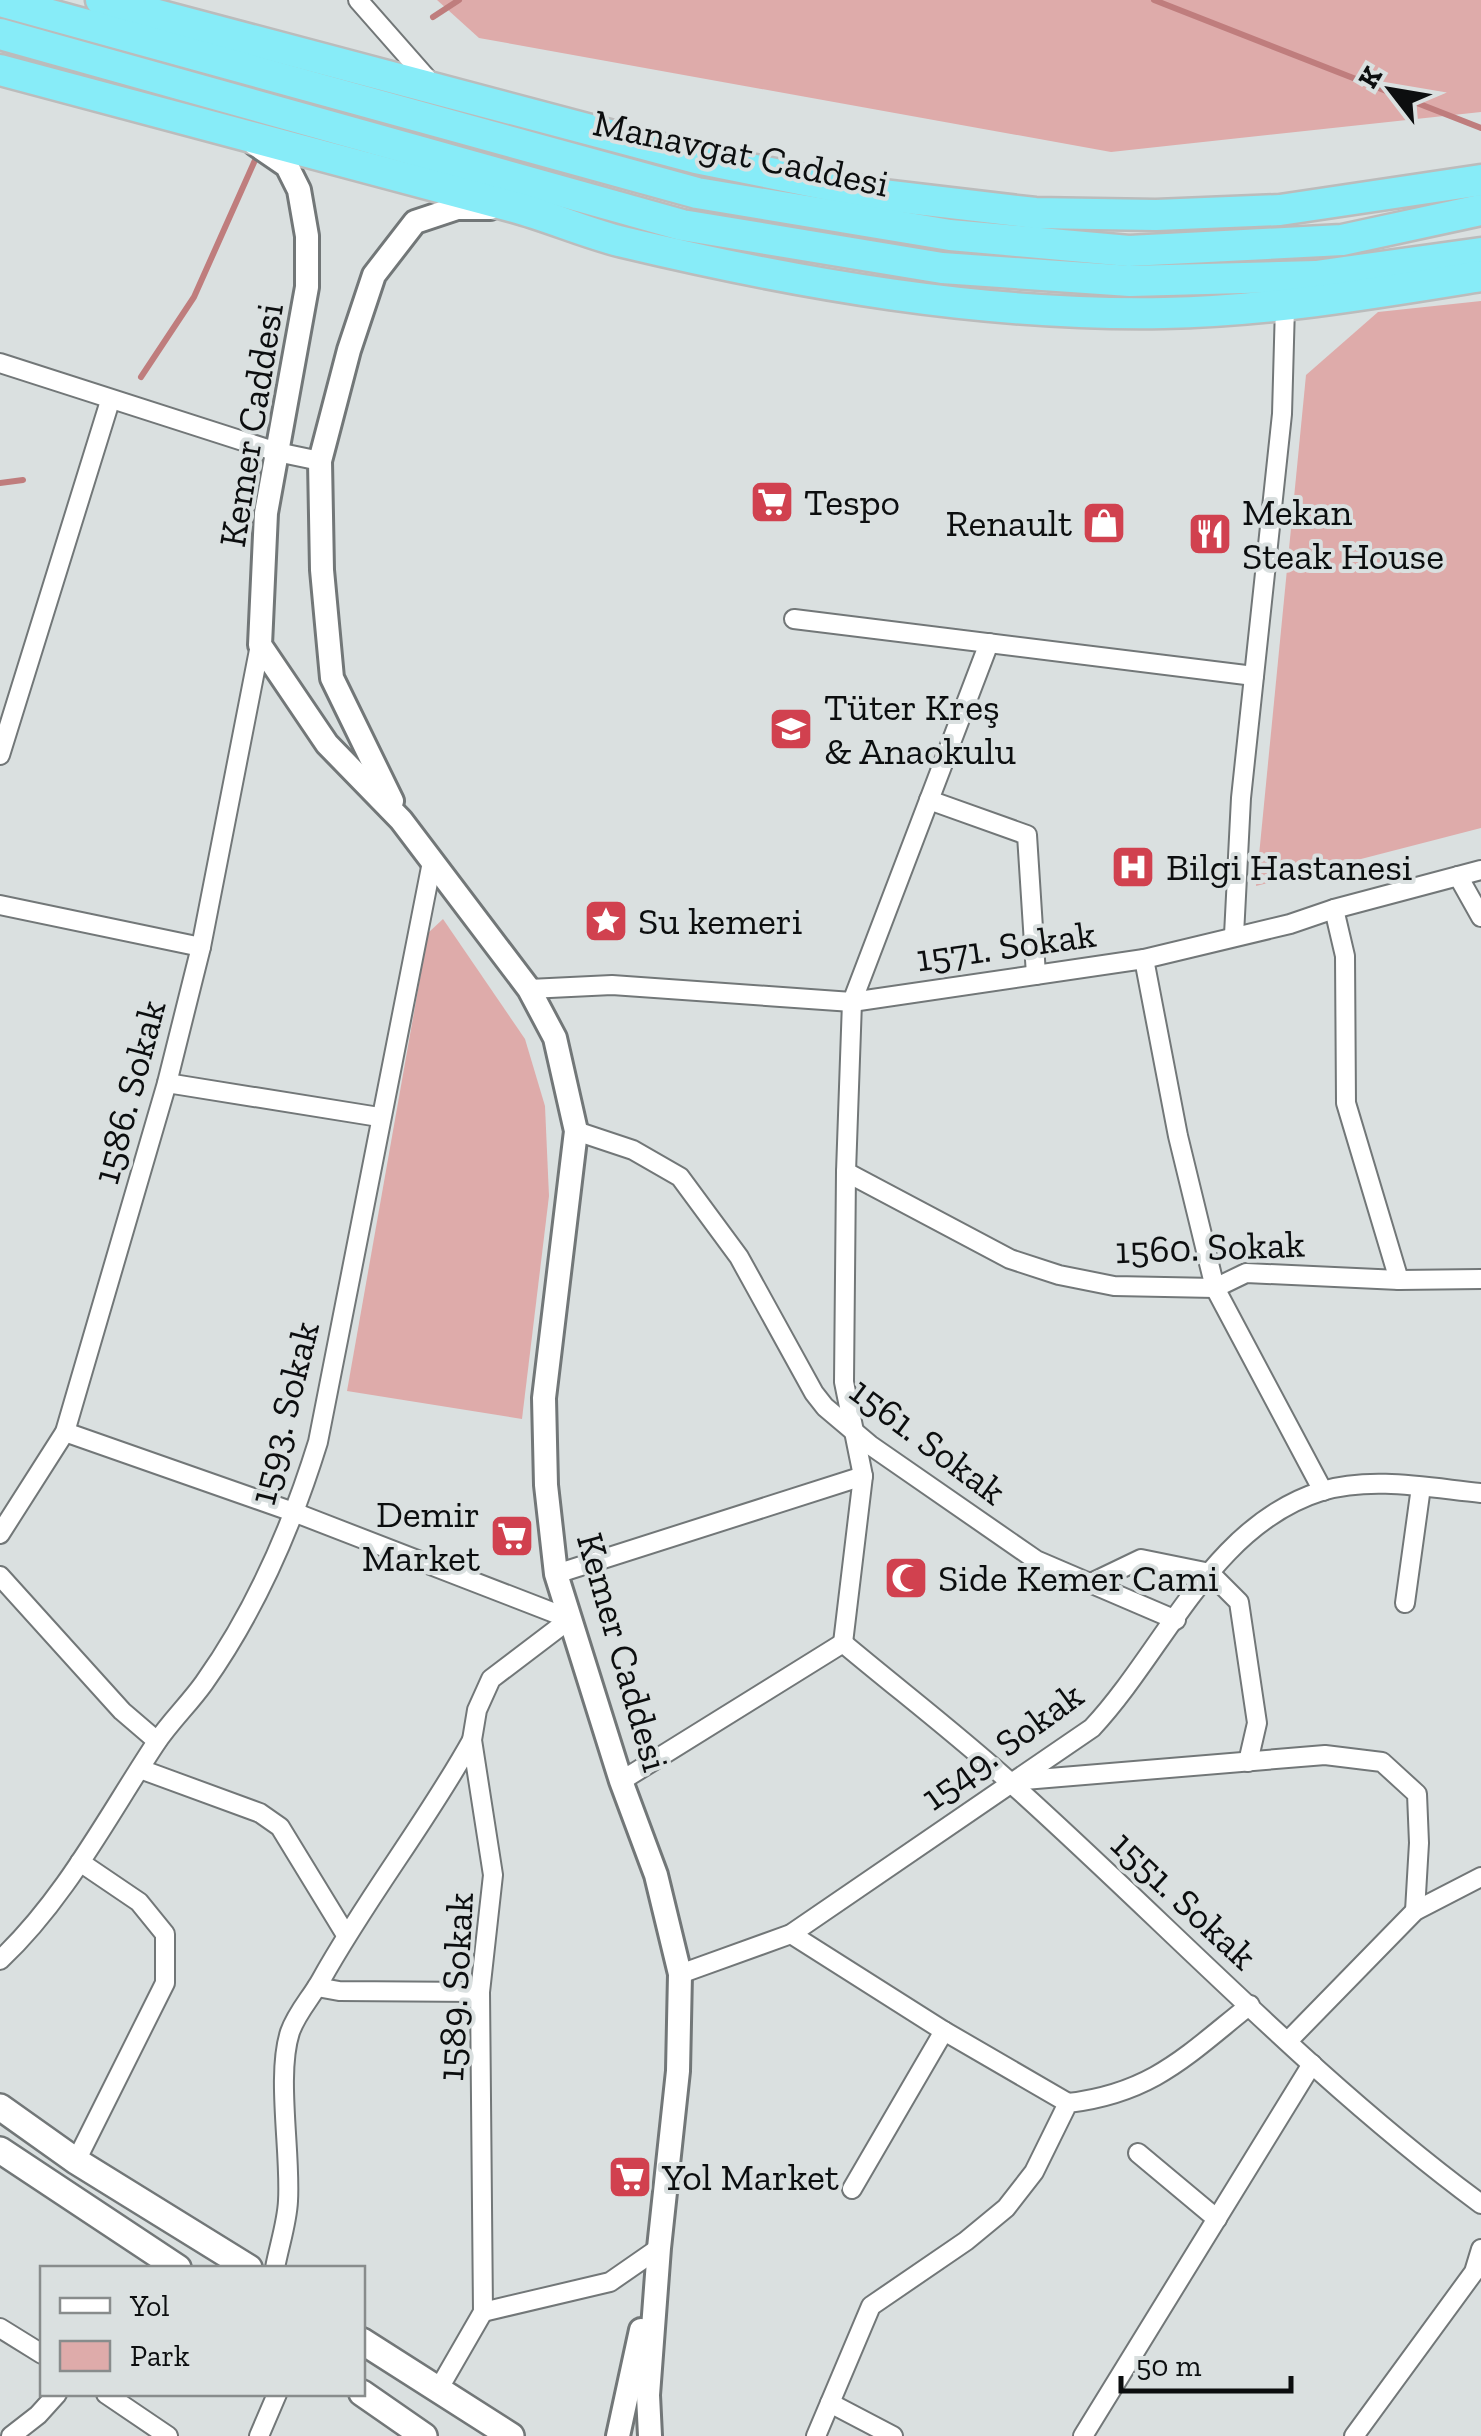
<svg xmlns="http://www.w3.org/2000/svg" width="1481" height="2436" font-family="'Zilla Slab',serif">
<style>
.green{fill:#deabaa}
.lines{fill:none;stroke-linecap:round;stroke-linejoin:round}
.stream{stroke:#bf7d7d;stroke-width:6}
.minor-casing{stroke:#727778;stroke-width:22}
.tertiary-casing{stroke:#727778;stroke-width:28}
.secondary-casing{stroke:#727778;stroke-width:30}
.trunk-casing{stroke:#bbbcbc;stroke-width:35}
.minor{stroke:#fff;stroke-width:18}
.tertiary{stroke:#fff;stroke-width:22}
.secondary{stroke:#fff;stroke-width:25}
.trunk{stroke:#87ecf8;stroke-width:30}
.labels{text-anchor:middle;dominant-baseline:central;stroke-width:8;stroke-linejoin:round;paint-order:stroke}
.street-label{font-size:38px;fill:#0c0e0f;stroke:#dae0e0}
.poi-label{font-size:38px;fill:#0c0e0f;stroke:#dae0e0;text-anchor:start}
</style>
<rect width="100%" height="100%" fill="#dae0e0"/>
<g class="green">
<path d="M437 0H1481V112L1111 152 479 38Z"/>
<path d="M1481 301V828L1256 886 1306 375 1378 312Z"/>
<path d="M443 919 525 1039 545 1106 549 1196 522 1419 347 1391 428 933Z"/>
</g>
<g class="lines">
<g class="stream">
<path d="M1154 0 1481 128"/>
<path d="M433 17 459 0"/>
<path d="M141 377 194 297 256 158"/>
<path d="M0 483 23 480"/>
</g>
<defs>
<g id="minor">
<path d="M358 0 431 83"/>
<path d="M0 363 277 452 320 461"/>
<path d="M794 619 1254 676"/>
<path d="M0 755 110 401"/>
<path d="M929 800 1027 835 1036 975"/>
<path d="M1458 876 1481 917"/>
<path d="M0 905 201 947"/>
<path d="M1334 909 1345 956 1346 1103 1399 1280"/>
<path d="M1234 935 1241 798 1282 414 1285 306"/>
<path d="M1144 959 1178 1136 1215 1288 1323 1491"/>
<path d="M529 989 612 985 852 1002 1144 959 1290 924 1334 909 1481 870"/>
<path d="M167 1083 379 1117"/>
<path d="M576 1131 633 1150 680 1177 739 1257 814 1393 825 1407 870 1445 1036 1560 1176 1620"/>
<path d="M846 1172 1010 1259 1059 1275 1114 1286 1215 1288 1246 1273 1399 1280 1481 1279"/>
<path d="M65 1432 296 1513 570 1619"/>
<path d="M0 1534 65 1432 167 1083 201 947 260 645"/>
<path d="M556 1574 863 1476"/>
<path d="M0 1576 122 1711 157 1741"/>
<path d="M1091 1583 1141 1559 1210 1573 1239 1602 1257 1723 1248 1762"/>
<path d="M1405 1603 1421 1487"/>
<path d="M843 1643 863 1476 844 1382 846 1172 852 1002 989 643"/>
<path d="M843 1643C899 1690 958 1735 1012 1784 1168 1924 1312 2079 1481 2204"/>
<path d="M140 1769 260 1813 280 1827 346 1935"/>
<path d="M621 1781 843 1643"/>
<path d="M1013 1781 1325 1755 1382 1762 1417 1794 1419 1843 1415 1911"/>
<path d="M791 1934 944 2031 1068 2103"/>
<path d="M0 1960C65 1899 107 1817 156 1743 170 1722 189 1704 204 1683 255 1611 292 1526 318 1442L432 862"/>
<path d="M680 1974 791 1934 1092 1728C1165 1650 1212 1525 1322 1491 1372 1476 1430 1488 1481 1493"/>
<path d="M317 1987 339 1991 480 1992"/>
<path d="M1288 2041 1415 1911 1481 1877"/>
<path d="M1138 2153 1217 2219"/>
<path d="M76 2161 165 1983V1934L139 1902 80 1862"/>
<path d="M852 2189 944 2031"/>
<path d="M275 2268C279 2246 287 2223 288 2201 291 2153 276 2075 290 2032 297 2012 311 1998 321 1980 367 1897 426 1823 472 1740"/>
<path d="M483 2312 610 2282 659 2248"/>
<path d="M0 2328 42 2354"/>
<path d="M438 2390 483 2312 480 1992 493 1875 472 1740 477 1710 491 1679 570 1619"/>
<path d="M106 2394 168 2436"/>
<path d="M830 2403 893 2436"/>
<path d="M11 2436 38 2415 57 2394"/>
<path d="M259 2436 277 2394"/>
<path d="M816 2436 871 2306 966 2241 1006 2208 1034 2172 1068 2103C1153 2093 1187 2055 1250 2005"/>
<path d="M1083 2436 1312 2064"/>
<path d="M1354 2436 1474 2272 1481 2249"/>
</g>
<g id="tertiary">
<path d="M255 144 287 166 299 190 307 236V287L266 513 260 645 327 744 401 820 529 989 555 1038 576 1131 544 1398 546 1485 556 1574 621 1781 656 1875 680 1974 678 2071 659 2248 648 2395 650 2436"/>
<path d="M392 801 332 678 322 570 320 461 349 350 374 275 415 222 457 208H490"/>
<path d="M618 2436 641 2330"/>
</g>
<g id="secondary">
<path d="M0 2107 76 2161 249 2268"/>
<path d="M0 2150 178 2268"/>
<path d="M362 2341 511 2436"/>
<path d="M362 2393 424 2436"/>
</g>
<g id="trunk">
<path d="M101 0 696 158 874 194 1035 213 1156 215 1280 210 1481 180"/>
<path d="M0 1 697 193 950 235 1129 251 1342 240 1481 210"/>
<path d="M0 34 682 225 942 268 1130 281 1316 276 1481 253"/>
<path d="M0 70C171 117 343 160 514 207 551 217 586 233 623 242 799 284 982 316 1164 313 1271 311 1376 293 1481 276"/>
</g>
</defs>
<use href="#minor" class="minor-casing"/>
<use href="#tertiary" class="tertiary-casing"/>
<use href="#secondary" class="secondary-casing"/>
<use href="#trunk" class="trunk-casing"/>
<use href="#minor" class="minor"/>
<use href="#tertiary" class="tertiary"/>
<use href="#secondary" class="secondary"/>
<use href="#trunk" class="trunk"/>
</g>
<defs>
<symbol id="supermarket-square" viewBox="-11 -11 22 22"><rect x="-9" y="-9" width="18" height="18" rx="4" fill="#d1414f" stroke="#dae0e0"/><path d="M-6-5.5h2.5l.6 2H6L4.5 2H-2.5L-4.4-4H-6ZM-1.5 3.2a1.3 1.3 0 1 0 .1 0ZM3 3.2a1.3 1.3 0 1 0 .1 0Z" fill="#fff"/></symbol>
<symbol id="shop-square" viewBox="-11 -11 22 22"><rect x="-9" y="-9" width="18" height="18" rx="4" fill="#d1414f" stroke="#dae0e0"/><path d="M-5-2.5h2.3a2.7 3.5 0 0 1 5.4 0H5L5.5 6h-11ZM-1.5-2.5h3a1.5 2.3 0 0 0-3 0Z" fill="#fff"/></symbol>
<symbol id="restaurant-square" viewBox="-11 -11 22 22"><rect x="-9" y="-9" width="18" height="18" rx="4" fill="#d1414f" stroke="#dae0e0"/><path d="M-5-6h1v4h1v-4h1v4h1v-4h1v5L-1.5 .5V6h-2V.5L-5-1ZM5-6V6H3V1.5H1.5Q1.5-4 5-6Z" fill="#fff"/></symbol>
<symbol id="school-square" viewBox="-11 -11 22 22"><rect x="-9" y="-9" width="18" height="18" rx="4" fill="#d1414f" stroke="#dae0e0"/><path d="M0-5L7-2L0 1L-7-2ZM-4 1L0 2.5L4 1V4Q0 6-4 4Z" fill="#fff"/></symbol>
<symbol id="hospital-square" viewBox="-11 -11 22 22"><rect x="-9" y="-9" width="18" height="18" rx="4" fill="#d1414f" stroke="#dae0e0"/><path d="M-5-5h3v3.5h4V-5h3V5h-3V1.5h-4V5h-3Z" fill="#fff"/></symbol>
<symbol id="sight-square" viewBox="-11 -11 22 22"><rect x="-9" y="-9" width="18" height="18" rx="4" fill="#d1414f" stroke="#dae0e0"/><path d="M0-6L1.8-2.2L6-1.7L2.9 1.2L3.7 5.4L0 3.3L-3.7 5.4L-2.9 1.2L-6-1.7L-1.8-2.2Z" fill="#fff"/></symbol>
<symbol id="mosque-square" viewBox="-11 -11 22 22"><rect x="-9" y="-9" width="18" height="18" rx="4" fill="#d1414f" stroke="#dae0e0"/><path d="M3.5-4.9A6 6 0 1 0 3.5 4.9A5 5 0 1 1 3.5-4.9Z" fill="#fff"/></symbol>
</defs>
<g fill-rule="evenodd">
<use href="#supermarket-square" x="747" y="477" width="50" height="50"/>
<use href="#shop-square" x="1079" y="498" width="50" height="50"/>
<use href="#restaurant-square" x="1185" y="509" width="50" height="50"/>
<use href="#school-square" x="766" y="704" width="50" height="50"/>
<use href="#hospital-square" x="1108" y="842" width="50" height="50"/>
<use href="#sight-square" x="581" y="896" width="50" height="50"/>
<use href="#supermarket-square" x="487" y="1511" width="50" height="50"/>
<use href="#mosque-square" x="881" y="1553" width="50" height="50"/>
<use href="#supermarket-square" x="605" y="2152" width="50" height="50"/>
</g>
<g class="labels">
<g class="street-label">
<text transform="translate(741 153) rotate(12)">Manavgat Caddesi</text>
<text transform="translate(251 425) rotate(-81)">Kemer Caddesi</text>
<text transform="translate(1006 946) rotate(-8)">1571. Sokak</text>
<text transform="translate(129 1092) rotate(-75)">1586. Sokak</text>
<text transform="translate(1210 1247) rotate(-2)">1560. Sokak</text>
<text transform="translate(284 1413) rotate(-76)">1593. Sokak</text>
<text transform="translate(928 1441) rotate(37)">1561. Sokak</text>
<text transform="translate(623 1652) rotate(74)">Kemer Caddesi</text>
<text transform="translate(1002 1746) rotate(-36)">1549. Sokak</text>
<text transform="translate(1184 1900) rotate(43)">1551. Sokak</text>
<text transform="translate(455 1987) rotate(-87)">1589. Sokak</text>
</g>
<g class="poi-label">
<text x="804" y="502">Tespo</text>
<text x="1242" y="512">Mekan<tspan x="1242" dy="44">Steak House</tspan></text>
<text x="1072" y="523" text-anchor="end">Renault</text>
<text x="824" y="707">Tüter Kreş<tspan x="824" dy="44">&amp; Anaokulu</tspan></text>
<text x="1166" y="867">Bilgi Hastanesi</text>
<text x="638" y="921">Su kemeri</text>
<text x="480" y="1514" text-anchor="end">Demir<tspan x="480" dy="44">Market</tspan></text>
<text x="938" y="1578">Side Kemer Cami</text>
<text x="662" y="2177">Yol Market</text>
</g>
</g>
<rect x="40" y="2266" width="325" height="130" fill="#dae0e0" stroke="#888c8c" stroke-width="2.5"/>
<rect x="60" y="2298" width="50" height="15" fill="#ffffff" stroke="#888c8c" stroke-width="2.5"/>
<text x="130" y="2316" font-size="30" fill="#0c0e0f">Yol</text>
<rect x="60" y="2341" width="50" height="30" fill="#deabaa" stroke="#888c8c" stroke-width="2.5"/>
<text x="130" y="2366" font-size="30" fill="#0c0e0f">Park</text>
<g transform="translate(1391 90) rotate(301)" stroke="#dae0e0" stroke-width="8" paint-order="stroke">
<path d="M0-8L18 38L0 25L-18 38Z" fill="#0c0e0f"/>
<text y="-15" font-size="28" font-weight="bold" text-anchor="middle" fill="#0c0e0f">K</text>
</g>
<path d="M1121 2376v15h170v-15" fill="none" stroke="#0c0e0f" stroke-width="5"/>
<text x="1136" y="2376" font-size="30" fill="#0c0e0f" stroke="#dae0e0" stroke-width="8" paint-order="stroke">50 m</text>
</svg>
